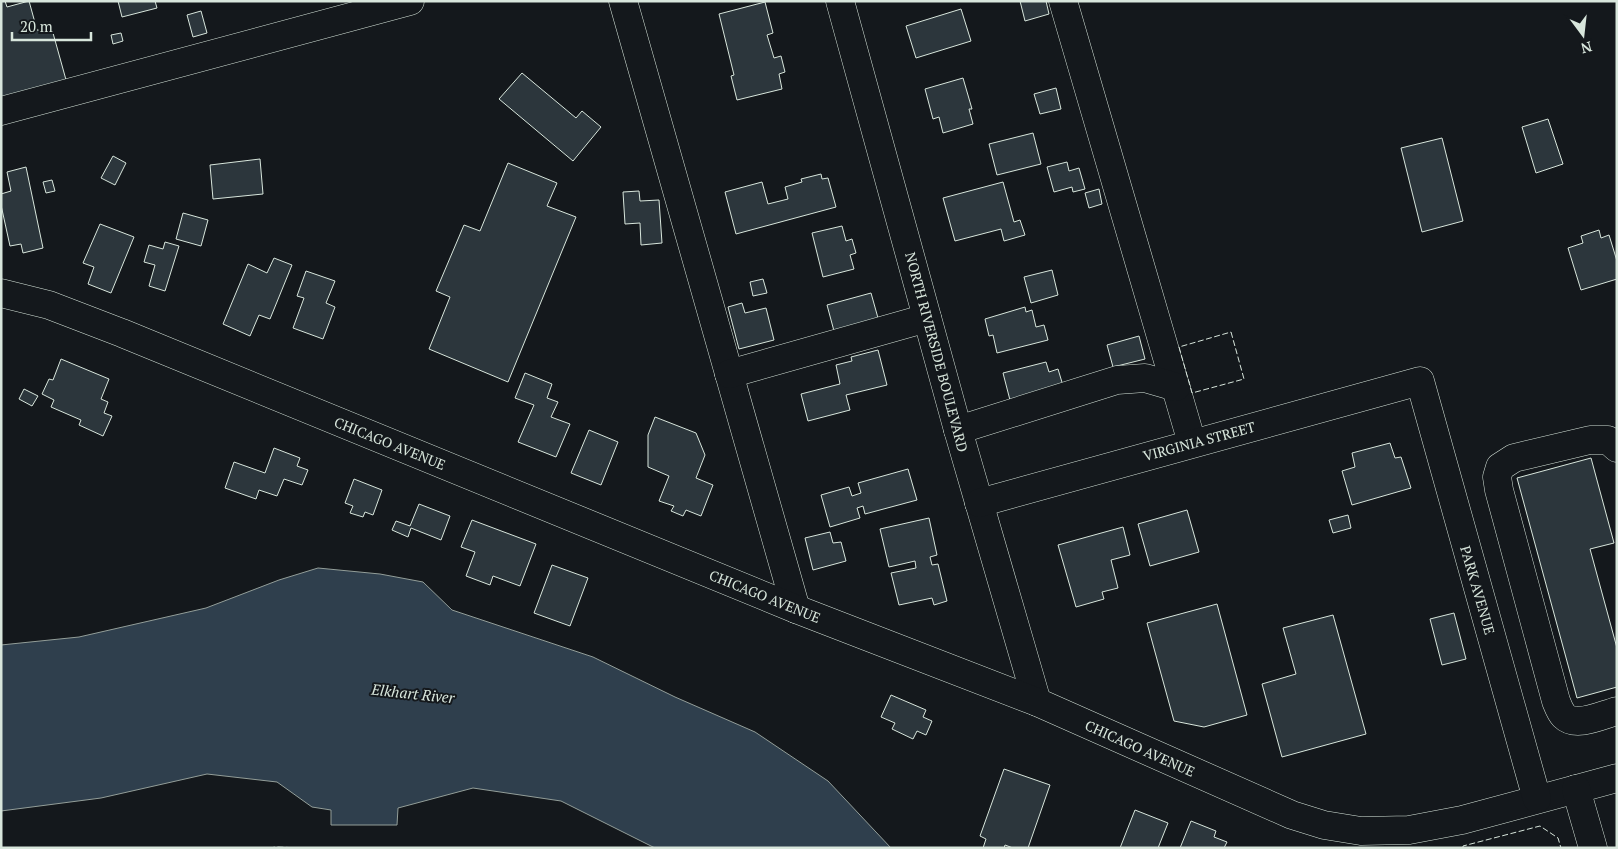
<svg xmlns="http://www.w3.org/2000/svg" width="1618" height="849" font-family="'PT Serif',serif">
<style>
.water{fill:#2f3f4d;stroke:#939e99}
.building{fill:#2c363c;stroke:#d8e6dc}
.lines{fill:none;stroke-linecap:round;stroke-linejoin:round}
.minor-casing{stroke:#d8e6dc;stroke-width:29}
.minor{stroke:#14181c;stroke-width:28}
.fence{stroke:#d8e6dc;stroke-width:1;stroke-dasharray:6 2.5;stroke-linecap:butt}
.labels{text-anchor:middle;dominant-baseline:central;stroke-width:4;stroke-linejoin:round;paint-order:stroke}
.street-label{font-size:14px;fill:#d8e6dc;stroke:#14181c}
.water-label{font-size:15px;font-style:italic;fill:#d8e6dc;stroke:#14181c}
</style>
<rect width="100%" height="100%" fill="#14181c"/>
<path class="water" d="M318 568 380 574 423 582 452 610 593 657 675 697 755 732 828 781 891 848H655L561 801 473 788 398 808 397 825H331V810L312 807 277 782 207 774 101 798 1 811V645L79 637 206 608 279 580Z"/>
<g class="building">
<path d="M1 1H5L7 7 29 1 37 30 53 33 68 87 1 106Z"/>
<path d="M118 1H155L157 8 122 17Z"/>
<path d="M1020 1H1046L1049 14 1025 21Z"/>
<path d="M765 2 773 33 767 35 774 58 781 56 785 72 779 74 782 89 737 100 731 76 734 75 719 14Z"/>
<path d="M961 9 971 41 916 58 906 26Z"/>
<path d="M201 11 207 33 193 37 187 15Z"/>
<path d="M121 33 123 41 113 44 111 35Z"/>
<path d="M522 73 576 118 582 111 601 127 573 161 499 99Z"/>
<path d="M963 78 972 109H969L973 124 943 133 939 117 933 119 925 89Z"/>
<path d="M1056 88 1061 109 1040 114 1034 94Z"/>
<path d="M1548 119 1563 164 1536 173 1522 127Z"/>
<path d="M1033 133 1041 164 997 175 989 144Z"/>
<path d="M1442 138 1463 221 1422 232 1401 148Z"/>
<path d="M113 156 126 163 115 185 101 178Z"/>
<path d="M260 159 263 194 213 199 210 165Z"/>
<path d="M1067 162 1069 171 1079 168 1085 189 1073 192 1072 187 1054 192 1047 167Z"/>
<path d="M508 163 557 183 547 206 576 217 508 382 429 349 450 297 436 291 464 225 480 231Z"/>
<path d="M26 167 43 248 23 253 21 244 10 246 1 205V194L11 191 7 172Z"/>
<path d="M821 174 822 179 828 178 836 207 736 234 725 192 762 182 768 204 788 199 785 187 802 182 801 179Z"/>
<path d="M52 180 55 191 46 193 43 182Z"/>
<path d="M1003 182 1014 222 1020 220 1025 235 1004 241 1001 229 955 241 943 198Z"/>
<path d="M1099 189 1102 204 1089 208 1085 193Z"/>
<path d="M639 191 640 201 659 200 662 243 641 245 640 223 625 224 623 192Z"/>
<path d="M183 213 208 220 201 246 176 239Z"/>
<path d="M100 224 134 237 111 293 88 284 94 267 83 263Z"/>
<path d="M842 226 846 241 852 239 856 253 850 255 854 269 823 277 812 233Z"/>
<path d="M1599 230 1601 238 1609 235 1617 261V279L1581 290 1568 248 1583 243 1581 236Z"/>
<path d="M165 242 179 246 165 291 149 286 155 265 144 262 149 245 163 249Z"/>
<path d="M274 258 292 265 270 319 259 315 250 336 223 324 248 264 267 273Z"/>
<path d="M1052 270 1058 295 1031 303 1024 277Z"/>
<path d="M306 271 335 281 326 303 335 307 323 339 293 328 304 298 297 296Z"/>
<path d="M763 279 767 293 753 296 750 282Z"/>
<path d="M871 293 878 318 834 331 827 305Z"/>
<path d="M742 303 745 313 766 308 774 340 739 349 728 307Z"/>
<path d="M1025 307 1026 312 1032 310 1036 327 1044 325 1048 340 997 353 993 335 989 336 985 319Z"/>
<path d="M1139 336 1145 359 1113 367 1107 345Z"/>
<path d="M878 350 887 385 846 395 850 410 808 421 801 394 840 384 836 365 852 361 851 357Z"/>
<path d="M61 359 109 379 101 399 108 402 104 413 112 416 103 436 79 425 81 420 51 407 54 400 42 394 49 379 53 380Z"/>
<path d="M1046 362 1049 372 1058 369 1064 389 1011 404 1003 373Z"/>
<path d="M525 373 552 384 547 398 558 402 551 417 570 424 556 457 518 442 534 405 515 398Z"/>
<path d="M24 389 38 396 32 406 19 399Z"/>
<path d="M655 417 696 433 705 455 696 478 713 485 701 516 686 510 683 516 671 511 674 506 659 501 669 476 648 467V435Z"/>
<path d="M589 430 618 442 601 485 571 473Z"/>
<path d="M1390 443 1395 458 1401 457 1411 488 1352 505 1342 471 1355 467 1352 453Z"/>
<path d="M274 448 300 458 297 466 308 470 302 485 284 479 277 496 259 490 256 499 225 488 234 462 265 473Z"/>
<path d="M1591 458 1614 543 1590 549 1617 648V687L1577 698 1517 478Z"/>
<path d="M908 469 917 500 865 514 863 506 857 508 860 518 830 527 821 495 849 487 852 496 861 493 858 483Z"/>
<path d="M354 479 382 490 373 515 365 512 363 517 350 513 353 506 345 503Z"/>
<path d="M419 504 450 516 441 540 411 528 408 537 392 530 396 521 410 526Z"/>
<path d="M1187 510 1199 552 1150 566 1138 524Z"/>
<path d="M1348 515 1351 528 1333 533 1329 520Z"/>
<path d="M929 518 937 555 930 557 932 565 938 564 947 601 934 605 932 598 899 605 891 573 916 568 915 561 889 567 880 529Z"/>
<path d="M472 520 536 544 520 586 493 576 490 585 466 576 475 552 461 547Z"/>
<path d="M1123 527 1130 555 1111 560 1118 588 1102 592 1104 599 1076 607 1058 545Z"/>
<path d="M830 532 833 543 841 542 846 561 813 570 805 538Z"/>
<path d="M552 565 588 578 570 626 534 613Z"/>
<path d="M1217 604 1247 715 1204 727 1174 721 1147 623Z"/>
<path d="M1454 613 1466 659 1442 665 1430 619Z"/>
<path d="M1333 615 1366 734 1282 757 1262 684 1296 674 1283 628Z"/>
<path d="M891 695 926 710 923 717 932 721 926 735 917 731 913 739 892 729 895 723 881 717Z"/>
<path d="M1004 769 1050 785 1028 848H1013L1005 845 1004 848H983L986 839 980 836Z"/>
<path d="M1135 810 1168 823 1158 848H1120Z"/>
<path d="M1191 821 1216 831 1214 837 1227 842 1224 848H1180Z"/>
</g>
<g class="lines">
<defs>
<g id="minor">
<path d="M623 1 796 609"/>
<path d="M840 1 958 430 1037 702"/>
<path d="M1063 1 1192 443"/>
<path d="M1 111 410 1"/>
<path d="M1 293 49 305 122 333 796 609 1037 702 1292 815 1324 825 1361 831 1409 830 1462 820 1617 778"/>
<path d="M729 374 927 318"/>
<path d="M958 430 1117 380 1145 378 1176 387"/>
<path d="M1617 448 1608 440H1590L1514 458 1500 467 1497 477 1499 490 1556 701C1558 706 1560 712 1564 716 1576 728 1602 715 1617 711"/>
<path d="M979 503 1420 381 1537 799"/>
<path d="M1576 789 1593 848"/>
</g>
</defs>
<use href="#minor" class="minor-casing"/>
<use href="#minor" class="minor"/>
<g class="fence">
<path d="M1231 332 1244 379 1192 393 1179 347Z"/>
<path d="M269 848 276 847 302 848"/>
<path d="M1463 848V846L1540 826 1558 838 1561 848"/>
</g>
</g>
<g class="labels">
<g class="street-label">
<text transform="translate(937 352) rotate(75)">NORTH RIVERSIDE BOULEVARD</text>
<text transform="translate(1199 441) rotate(-15)">VIRGINIA STREET</text>
<text transform="translate(390 443) rotate(22)">CHICAGO AVENUE</text>
<text transform="translate(1478 590) rotate(74)">PARK AVENUE</text>
<text transform="translate(765 596) rotate(22)">CHICAGO AVENUE</text>
<text transform="translate(1140 748) rotate(24)">CHICAGO AVENUE</text>
</g>
<g class="water-label">
<text transform="translate(413 693) rotate(6)">Elkhart River</text>
</g>
</g>
<rect width="1618" height="849" fill="none" stroke="#d8e6dc" stroke-width="5"/>
<g transform="translate(1583 35) rotate(165)" stroke="#14181c" stroke-width="4" paint-order="stroke">
<path d="M0-4L9 19L0 12L-9 19Z" fill="#d8e6dc"/>
<text y="-8" font-size="14" font-weight="bold" text-anchor="middle" fill="#d8e6dc">N</text>
</g>
<path d="M12 32v8h79v-8" fill="none" stroke="#d8e6dc" stroke-width="2.5"/>
<text x="20" y="32" font-size="15" fill="#d8e6dc" stroke="#14181c" stroke-width="4" paint-order="stroke">20 m</text>
</svg>
